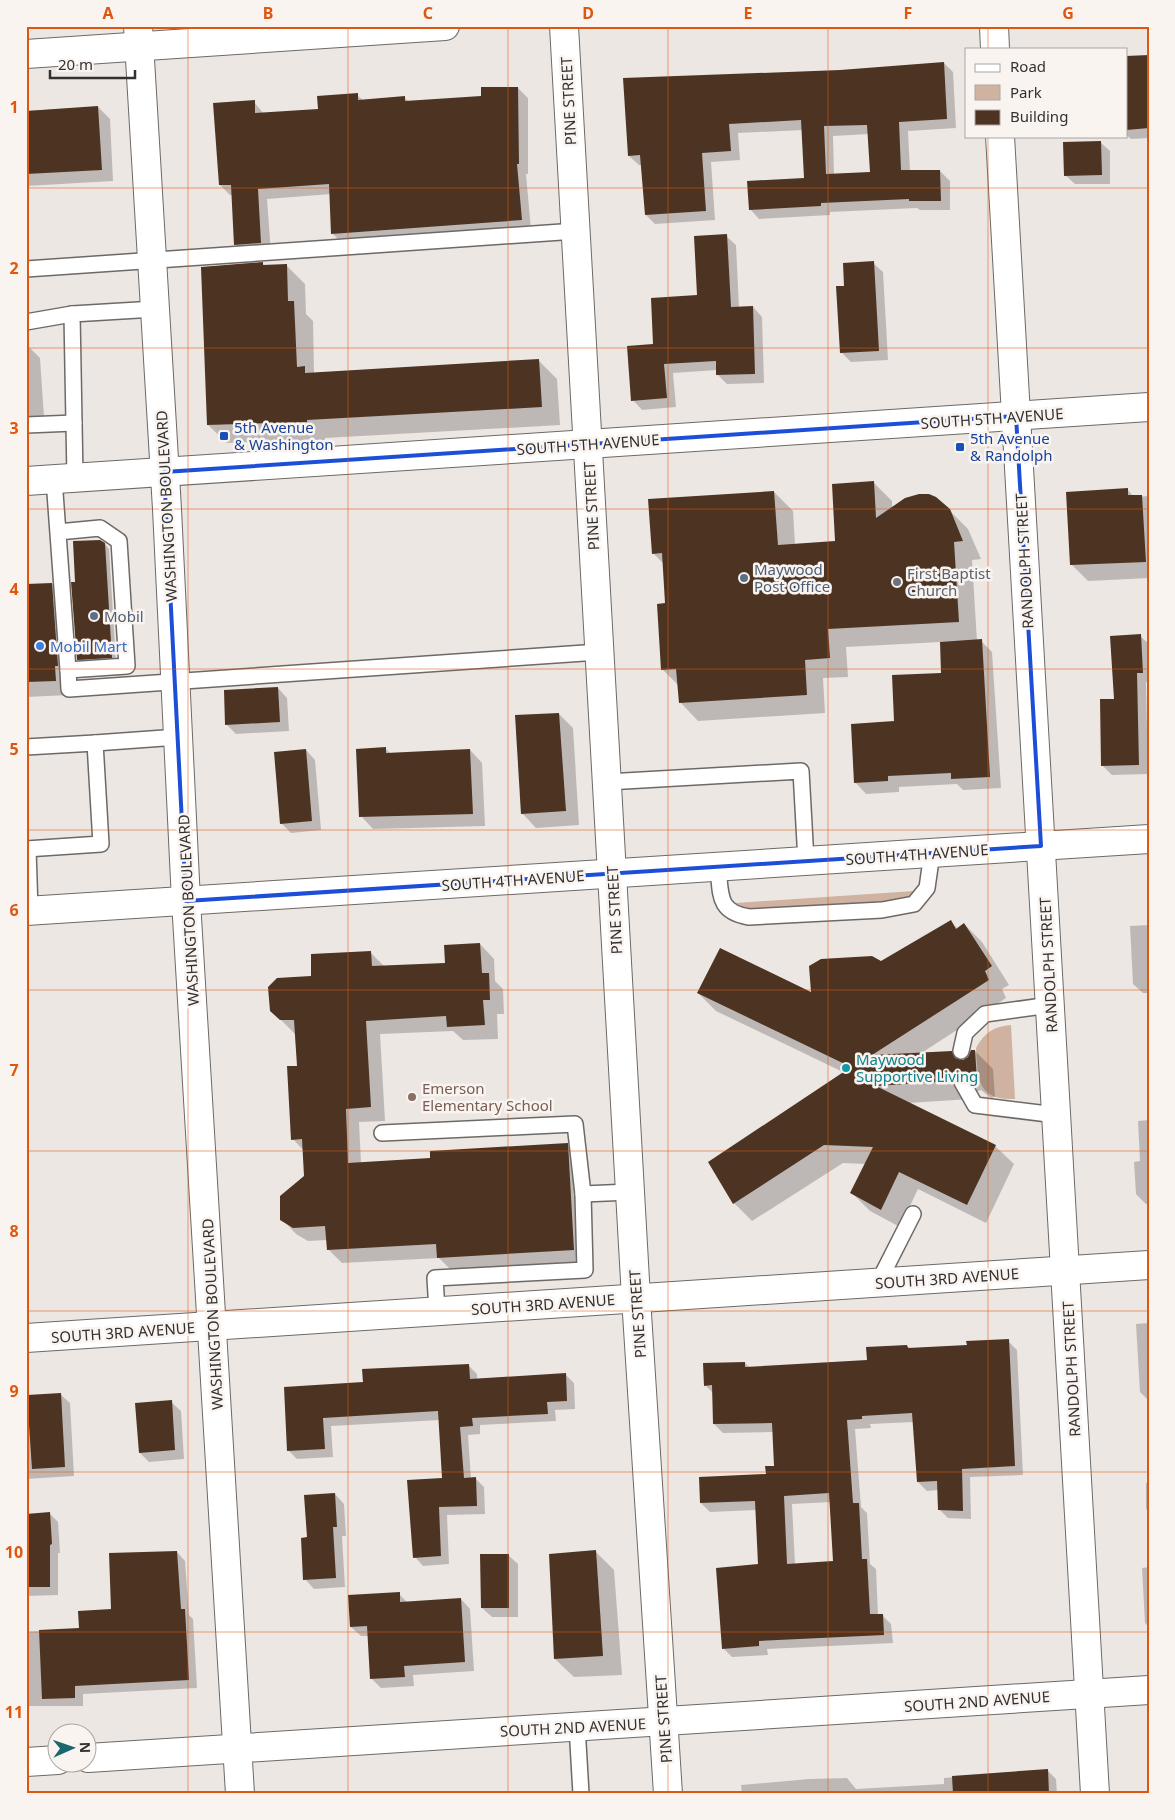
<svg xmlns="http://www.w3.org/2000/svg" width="1175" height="1820" font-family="'Noto Sans',sans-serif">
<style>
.green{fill:#cfb3a0}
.shadow{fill:#0003;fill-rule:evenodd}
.building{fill:#4d3422;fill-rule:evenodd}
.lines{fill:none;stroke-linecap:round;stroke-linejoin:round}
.lane-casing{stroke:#6e6966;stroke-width:18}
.street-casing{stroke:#6e6966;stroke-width:30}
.secondary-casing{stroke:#6e6966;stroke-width:30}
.lane{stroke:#fff;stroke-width:15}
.street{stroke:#fff;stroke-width:28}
.secondary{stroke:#fff;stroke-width:28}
.marked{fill:none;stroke:#1d4ed8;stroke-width:4;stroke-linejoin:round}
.grid{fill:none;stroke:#df570e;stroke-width:1;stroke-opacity:0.55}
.transit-dot{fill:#1a4fb4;stroke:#faf4f1;stroke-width:2}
.service-dot{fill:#5c6f8a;stroke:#faf4f1;stroke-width:2}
.worship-dot{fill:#6b7280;stroke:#faf4f1;stroke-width:2}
.shop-dot{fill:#3f7fe0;stroke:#faf4f1;stroke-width:2}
.culture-dot{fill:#0f9aa8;stroke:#faf4f1;stroke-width:2}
.education-dot{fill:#8d6e63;stroke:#faf4f1;stroke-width:2}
.labels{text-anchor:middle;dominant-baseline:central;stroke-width:5;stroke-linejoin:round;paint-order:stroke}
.street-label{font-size:15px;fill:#333130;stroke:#faf4f1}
.transit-label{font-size:15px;fill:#164399;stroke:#faf4f1;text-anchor:start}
.service-label{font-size:15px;fill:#4e5e75;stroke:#faf4f1;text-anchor:start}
.worship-label{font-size:15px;fill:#5b616d;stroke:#faf4f1;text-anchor:start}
.shop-label{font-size:15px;fill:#366cbe;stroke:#faf4f1;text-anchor:start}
.culture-label{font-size:15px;fill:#0d838f;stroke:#faf4f1;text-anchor:start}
.education-label{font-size:15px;fill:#785e54;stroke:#faf4f1;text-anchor:start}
.neatline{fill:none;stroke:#df570e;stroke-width:2}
.grid-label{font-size:16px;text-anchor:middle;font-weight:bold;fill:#df570e}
</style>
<rect width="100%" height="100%" fill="#ede7e3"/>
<g class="green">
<path d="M914 891 905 900 748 910 736 903Z"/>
<path d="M1011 1025 1015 1099C976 1101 978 1077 976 1048 984 1033 994 1026 1011 1025Z"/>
</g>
<g class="shadow">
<path d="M1149 56V138L1131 139 1126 135V58Z"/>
<path d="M944 63 953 72 956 128 908 131 910 171H940L950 181V210H920L917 208 830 212V215L759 219 750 209 805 179 803 130 738 133 740 160 711 162 715 220 655 224 646 215 642 165H639L629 156 840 71ZM869 134 871 173 834 175 833 136Z"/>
<path d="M518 88 528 98V174H526L531 230 343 244 333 234 331 194 267 199 271 253 245 255 236 245 232 195H230L220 185 254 102 264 114 319 110 357 95 363 100 404 97 409 102 482 97Z"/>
<path d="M98 107 110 119 113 181 26 186V111Z"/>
<path d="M1100 142 1110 151V184H1075L1065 175Z"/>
<path d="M726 236 736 245 739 308 753 307 762 317 764 383 727 384 717 374V370L673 373 676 407 642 410 633 400 655 346 699 296Z"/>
<path d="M262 263 265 266 286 265 305 284 306 314 313 321 314 373 538 360 557 379 560 425 325 438V440L227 443 208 425Z"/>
<path d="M873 263 883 272 888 360 851 362 841 352 845 287Z"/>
<path d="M26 344 40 358 44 417 26 418Z"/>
<path d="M873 482 892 501V508L949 510 968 529 981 559 972 560 977 641H981L992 652 1001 788 963 790 957 784 899 787V792L866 794 855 782 942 674 941 642 846 647 848 677 823 678 825 713 698 721 680 702 679 686 662 669 666 604 664 564 653 553 774 492 793 511 795 545 836 542Z"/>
<path d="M1127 489 1134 497 1149 496V578L1088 581 1071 564Z"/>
<path d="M105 544 109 549 116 662 82 664 78 659 77 583Z"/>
<path d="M52 584 66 598 69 695 26 697V585Z"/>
<path d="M1140 636 1149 644V682H1146L1148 774 1112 775 1102 765 1115 700Z"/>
<path d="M278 688 287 698 289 731 236 734 226 724Z"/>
<path d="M559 714 573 728 579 825 536 828 522 813Z"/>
<path d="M385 748 391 754 470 750 482 763 485 826 373 829 361 816Z"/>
<path d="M306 750 315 760 321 830 291 833 281 823Z"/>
<path d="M951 922 958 929 964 924 982 942 1009 985 1002 989 1006 998 920 1054 951 1052 964 1061 975 1051 993 1069 995 1097 991 1098 981 1090 975 1092 971 1099 908 1103 995 1146 1014 1164 986 1223 918 1189 900 1227 870 1211 852 1193 866 1164 843 1163 752 1221 734 1203 709 1162 845 1073 716 1011 698 993 812 994 881 963Z"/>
<path d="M1149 925V993H1143L1133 984 1130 926Z"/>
<path d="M480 944 494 959 495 981 503 989 504 1014H497L498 1039 463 1040 453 1031 380 1034 385 1121 359 1122 361 1163 431 1159 567 1145 582 1159 588 1263 452 1271 439 1258 342 1263 328 1249 327 1240 308 1241 296 1234 282 1219 305 1177 304 1151 293 1139 298 1067 295 1034 271 1010 313 977 370 952 385 967 446 964Z"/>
<path d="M1149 1120V1204H1146L1136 1194 1134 1162 1140 1161 1138 1121Z"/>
<path d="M1149 1323V1401L1140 1392 1136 1324Z"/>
<path d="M1008 1341 1017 1350 1023 1475 970 1477 971 1519 948 1518 939 1509 938 1490 927 1491 918 1482 914 1422 870 1424 871 1428 855 1429 861 1507 867 1513 870 1564 876 1569 878 1615H882L891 1624 893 1643 767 1649 768 1655 732 1657 723 1648 760 1566 757 1510 710 1512 701 1503 767 1475 775 1467 773 1432 723 1433 714 1424V1394L705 1385 745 1363 750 1368 868 1361 907 1346 911 1349 968 1346ZM831 1502 834 1562 795 1564 792 1504Z"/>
<path d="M468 1365 477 1374V1379L565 1374 574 1383 575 1409 555 1410 556 1421 480 1425V1434L468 1435 471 1479H476L484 1487 485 1514 447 1515 449 1564 423 1566 415 1557 443 1479 440 1420 331 1426 333 1457 297 1459 288 1450 285 1388 364 1383Z"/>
<path d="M60 1394 70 1403 74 1476 26 1479V1396Z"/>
<path d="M171 1402 181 1411 184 1459 149 1462 140 1453Z"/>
<path d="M1146 1483H1149V1511L1146 1509Z"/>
<path d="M335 1494 344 1504 346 1536H342L345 1587 314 1589 305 1579 308 1538Z"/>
<path d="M50 1514 58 1522 60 1553H58V1595L26 1596V1515Z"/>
<path d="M177 1552 185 1561 189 1615 193 1619 197 1688 83 1694V1706H26V1632L81 1629 112 1610Z"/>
<path d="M596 1552 614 1570 622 1675 574 1677 555 1659Z"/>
<path d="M508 1555 518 1564V1617H492L482 1608Z"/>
<path d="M1149 1567V1627L1145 1623 1142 1568Z"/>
<path d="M399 1594 408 1603 461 1599 470 1609 474 1671 413 1675 414 1686 381 1688 371 1678 369 1636H361L351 1627Z"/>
<path d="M1047 1770 1056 1779 1057 1794H742L741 1785 809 1779 847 1778 856 1789 944 1784V1778Z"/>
</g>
<g class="building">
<path d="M1149 55V128L1126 130V56Z"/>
<path d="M944 62 947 119 899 122 901 170H940L941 201H909V199L821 203V206L749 210 747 181 804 178 801 120 729 124 731 151 702 153 706 211 645 215 640 155 628 156 623 78 840 70ZM867 125 870 172 826 174 824 126Z"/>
<path d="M481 87H518L519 164H517L522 220 331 234 329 184 258 189 261 243 234 245 231 185H219L213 103 255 100V113L318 109 317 96 358 93V100L405 96V101L481 96Z"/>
<path d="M98 106 102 170 26 174V111Z"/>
<path d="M1101 141 1102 175 1064 176 1063 142Z"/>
<path d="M727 234 731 307 753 306 755 374 716 375V361L664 364 667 398 631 401 627 346 653 344 651 298 697 295 694 236Z"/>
<path d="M874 261 879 351 840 353 836 286H844L843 263Z"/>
<path d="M263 262V265L287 264 288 301H294L297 367 305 366V373L539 359 542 407 307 420V422L207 425 201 267Z"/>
<path d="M874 481 876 518 905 498 919 494H929L936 497 950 509 963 541 954 542 959 622 828 629 830 658 805 660 807 695 679 703 676 669 661 670 657 604 665 603 662 553 652 554 648 499 774 491 778 545 835 541 832 484Z"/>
<path d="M1128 488V495H1142L1146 562 1070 565 1066 492Z"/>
<path d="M100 540 105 543 112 658 77 660 71 582H75L73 541Z"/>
<path d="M52 583 58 666H55L56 681 26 682V584Z"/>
<path d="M1141 634 1143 673H1137L1139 765 1101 766 1100 699H1114L1110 636Z"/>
<path d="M982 639 990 777 951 779V773L888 776V781L854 783 851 724 894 721 892 675 941 673 940 642Z"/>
<path d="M278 687 280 722 225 725 224 690Z"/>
<path d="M559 713 566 811 521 814 515 715Z"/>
<path d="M386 747V753L470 749 473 814 359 817 356 749Z"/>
<path d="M306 749 312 821 280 824 274 752Z"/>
<path d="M951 920 956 929 964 923 992 966 985 971 989 980 872 1055 952 1051 955 1058 963 1060 968 1057 971 1050H975L977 1080H972L967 1074 962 1073 957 1074 953 1081 876 1086 996 1145 967 1205 899 1172 881 1210 850 1193 873 1147 824 1145 733 1204 708 1162 851 1067 697 993 720 948 811 992 809 966 821 959 872 956 881 961Z"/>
<path d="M480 943 482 973H489L490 1000H483L485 1025 447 1027 446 1016 366 1021 371 1107 346 1109 348 1163 430 1158V1151L568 1143 574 1250 437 1258 436 1244 327 1250 325 1226 293 1228 280 1220V1196L304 1176 302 1139 291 1140 287 1066H297L294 1020H280L270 1011 268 987 277 978 311 976V954L371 951 372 966 445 963 444 945Z"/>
<path d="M1009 1339 1015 1466 962 1469 963 1511 938 1510 937 1481 917 1482 912 1413 862 1416V1419L847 1420 853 1503H859L862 1559H867L870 1614H883L884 1635 759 1641V1646L722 1649 716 1568 758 1564 755 1501 700 1503 699 1477 766 1474 765 1466H774L772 1423 713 1424 712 1385 704 1386 703 1363 745 1362V1367L867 1360 866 1347 907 1345 908 1348 967 1345 966 1341ZM829 1493 833 1561 787 1564 784 1496Z"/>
<path d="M469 1364 470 1379 566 1373 567 1401 547 1402 548 1414 472 1418 473 1426 460 1427 464 1478 476 1477 477 1506 439 1507 441 1556 413 1558 407 1480 442 1478 438 1411 323 1418 325 1449 287 1451 284 1387 363 1382 362 1369Z"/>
<path d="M61 1393 65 1467 32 1469 27 1395Z"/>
<path d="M172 1400 175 1450 139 1453 135 1403Z"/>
<path d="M335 1493 337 1527H333L336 1578 303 1580 301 1538 307 1537 304 1495Z"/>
<path d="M50 1512 52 1544 50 1545V1587H26V1514Z"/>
<path d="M596 1550 603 1656 554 1659 549 1554Z"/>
<path d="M177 1551 181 1609H185L189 1680 75 1686V1698L42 1699 39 1630 79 1628 78 1611 111 1609 109 1553Z"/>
<path d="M480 1554H509V1608H481Z"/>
<path d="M400 1592V1602L461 1598 465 1662 404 1666 405 1677 370 1679 367 1626 350 1627 348 1595Z"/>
<path d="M1048 1769 1049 1794H953L952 1776Z"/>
</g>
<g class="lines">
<defs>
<g id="lane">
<path d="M26 269 576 231"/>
<path d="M26 322 72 314"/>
<path d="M26 425 74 423"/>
<path d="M75 478 72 314 155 309"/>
<path d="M54 479 68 670 127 666 119 541 100 528 58 532"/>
<path d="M68 670 69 689 599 652"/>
<path d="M26 747 95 743"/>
<path d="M607 782 801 771 806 861"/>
<path d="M26 849 101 844 95 743 178 737"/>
<path d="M28 849 30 911"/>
<path d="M718 867C721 894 717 912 749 917L882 910 914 904 927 888 932 853"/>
<path d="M961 1051 965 1033 985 1014 1050 1005"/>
<path d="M962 1082 975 1105 1056 1115"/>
<path d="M382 1133 575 1124 583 1194 630 1192"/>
<path d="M878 1283 913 1214"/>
<path d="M437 1311 435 1278 585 1270 583 1194"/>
<path d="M577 1726 581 1794"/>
</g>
<g id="street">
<path d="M564 26 636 1298 668 1794"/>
<path d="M994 26 995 49"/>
<path d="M26 54 445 26"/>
<path d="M1000 136 1095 1794"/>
<path d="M26 911 1149 839"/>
<path d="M26 1338 1149 1265"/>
<path d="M88 1758 1149 1690"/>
<path d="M26 1762 58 1760"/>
</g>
<g id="secondary">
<path d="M138 26 167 509 186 901 240 1794"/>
<path d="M26 481 1149 407"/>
</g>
</defs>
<use href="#lane" class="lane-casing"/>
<use href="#street" class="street-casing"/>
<use href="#secondary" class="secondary-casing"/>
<use href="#lane" class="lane"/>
<use href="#street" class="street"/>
<use href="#secondary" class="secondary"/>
</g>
<path class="marked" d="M1016 416 1041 846 186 901 164 472Z"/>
<path class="grid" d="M188 26V1794M348 26V1794M508 26V1794M668 26V1794M828 26V1794M988 26V49M988 136V1794M26 188H1149M26 348H1149M26 509H1149M26 669H1149M26 830H1149M26 990H1149M26 1151H1149M26 1311H1149M26 1472H1149M26 1632H1149"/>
<g class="transit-dot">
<rect x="219" y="431" width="10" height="10" rx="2.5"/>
<rect x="955" y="442" width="10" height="10" rx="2.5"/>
</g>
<g class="service-dot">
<circle cx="744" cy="578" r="5"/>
<circle cx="94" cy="616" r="5"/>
</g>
<circle class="worship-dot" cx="897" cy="582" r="5"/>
<circle class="shop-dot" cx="40" cy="646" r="5"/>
<circle class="culture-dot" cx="846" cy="1068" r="5"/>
<circle class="education-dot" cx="412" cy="1097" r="5"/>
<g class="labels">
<g class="street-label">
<text transform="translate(568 101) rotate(-93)">PINE STREET</text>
<text transform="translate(992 418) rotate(-4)">SOUTH 5TH AVENUE</text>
<text transform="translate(588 444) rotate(-4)">SOUTH 5TH AVENUE</text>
<text transform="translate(166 506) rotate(-93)">WASHINGTON BOULEVARD</text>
<text transform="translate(591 506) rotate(-93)">PINE STREET</text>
<text transform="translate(1024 561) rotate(-93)">RANDOLPH STREET</text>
<text transform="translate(917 854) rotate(-4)">SOUTH 4TH AVENUE</text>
<text transform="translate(513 880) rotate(-4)">SOUTH 4TH AVENUE</text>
<text transform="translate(188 910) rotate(-93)">WASHINGTON BOULEVARD</text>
<text transform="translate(614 910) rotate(-93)">PINE STREET</text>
<text transform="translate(1048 965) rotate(-93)">RANDOLPH STREET</text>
<text transform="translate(947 1278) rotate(-4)">SOUTH 3RD AVENUE</text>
<text transform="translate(543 1304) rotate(-4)">SOUTH 3RD AVENUE</text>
<text transform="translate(212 1314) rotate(-93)">WASHINGTON BOULEVARD</text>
<text transform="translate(637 1314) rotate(-94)">PINE STREET</text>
<text transform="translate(123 1332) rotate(-4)">SOUTH 3RD AVENUE</text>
<text transform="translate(1071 1369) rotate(-93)">RANDOLPH STREET</text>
<text transform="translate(977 1701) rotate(-4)">SOUTH 2ND AVENUE</text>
<text transform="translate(663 1719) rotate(-94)">PINE STREET</text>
<text transform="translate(573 1727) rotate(-3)">SOUTH 2ND AVENUE</text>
</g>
<g class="transit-label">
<text x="234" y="427">5th Avenue<tspan x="234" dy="17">&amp; Washington</tspan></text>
<text x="970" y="438">5th Avenue<tspan x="970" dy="17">&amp; Randolph</tspan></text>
</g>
<g class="service-label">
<text x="754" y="569">Maywood<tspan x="754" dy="17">Post Office</tspan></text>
<text x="104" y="616">Mobil</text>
</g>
<g class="worship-label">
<text x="907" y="573">First Baptist<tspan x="907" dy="17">Church</tspan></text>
</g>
<g class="shop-label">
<text x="50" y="646">Mobil Mart</text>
</g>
<g class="culture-label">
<text x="856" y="1059">Maywood<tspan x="856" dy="17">Supportive Living</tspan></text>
</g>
<g class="education-label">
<text x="422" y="1088">Emerson<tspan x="422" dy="17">Elementary School</tspan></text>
</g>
</g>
<rect width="1175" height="1820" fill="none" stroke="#faf4f1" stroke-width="55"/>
<rect x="965" y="48" width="162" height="90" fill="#faf4f1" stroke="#aaa6a4"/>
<rect x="975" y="64" width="25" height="8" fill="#ffffff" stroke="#aaa6a4"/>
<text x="1010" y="72" font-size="15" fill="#333130">Road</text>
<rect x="975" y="85" width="25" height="15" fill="#cfb3a0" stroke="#aaa6a4"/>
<text x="1010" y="98" font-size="15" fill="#333130">Park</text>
<rect x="975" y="110" width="25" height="15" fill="#4d3422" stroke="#aaa6a4"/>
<text x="1010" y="122" font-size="15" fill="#333130">Building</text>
<g transform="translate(72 1748) rotate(88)"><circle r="24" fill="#faf4f1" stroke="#aaa6a4"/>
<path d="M0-4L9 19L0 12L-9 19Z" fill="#1b6770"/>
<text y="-8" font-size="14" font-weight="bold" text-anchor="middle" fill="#333130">N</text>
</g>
<path d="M50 70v8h85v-8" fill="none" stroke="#333130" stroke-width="2.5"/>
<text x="58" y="70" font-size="15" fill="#333130" stroke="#faf4f1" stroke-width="4" paint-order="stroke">20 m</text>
<rect x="28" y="28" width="1120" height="1764" class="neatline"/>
<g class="grid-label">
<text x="108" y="19">A</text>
<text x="268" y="19">B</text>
<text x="428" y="19">C</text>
<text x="588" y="19">D</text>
<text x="748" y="19">E</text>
<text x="908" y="19">F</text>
<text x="1068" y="19">G</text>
<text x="14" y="113">1</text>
<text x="14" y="274">2</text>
<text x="14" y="434">3</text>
<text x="14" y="595">4</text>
<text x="14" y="755">5</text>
<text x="14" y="916">6</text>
<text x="14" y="1076">7</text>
<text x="14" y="1237">8</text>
<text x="14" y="1397">9</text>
<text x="14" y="1558">10</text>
<text x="14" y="1718">11</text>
</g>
</svg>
